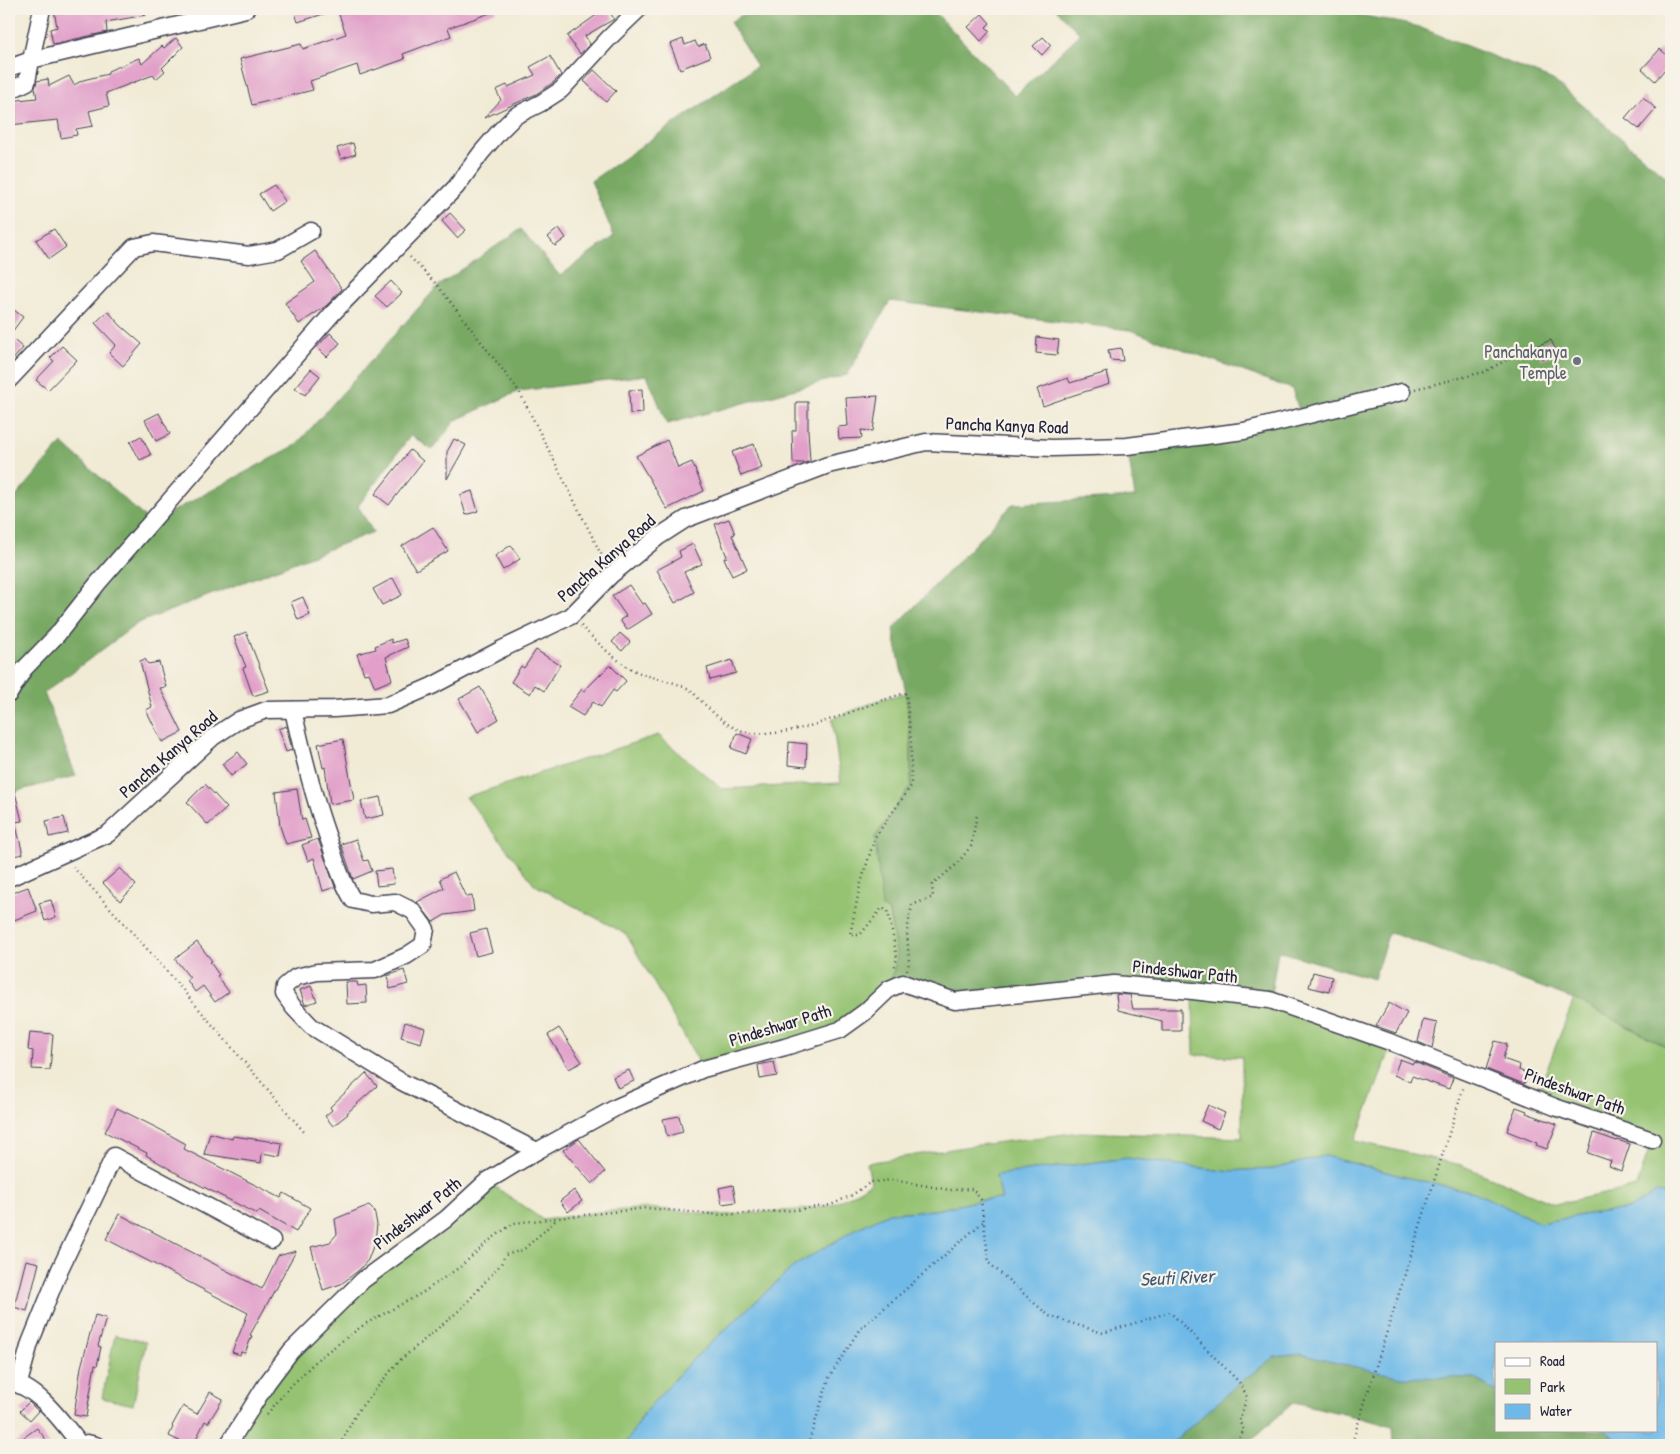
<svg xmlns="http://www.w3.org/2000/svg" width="1680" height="1454" font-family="'Patrick Hand',sans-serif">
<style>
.green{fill:#95c372;stroke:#5c7256}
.forest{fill:#78a964;stroke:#4d6650}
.water{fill:#6eb9e7;stroke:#486e91}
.building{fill:#e19fc9}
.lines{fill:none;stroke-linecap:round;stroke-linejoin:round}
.minor-casing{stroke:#414052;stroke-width:19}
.path{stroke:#414052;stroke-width:2.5;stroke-dasharray:1 4;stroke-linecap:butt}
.minor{stroke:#fff;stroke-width:16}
.worship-dot{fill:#6b7280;stroke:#f7f3e8;stroke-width:2}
.labels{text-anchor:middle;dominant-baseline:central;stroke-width:4.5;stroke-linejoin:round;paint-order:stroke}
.worship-label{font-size:18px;fill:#5b616d;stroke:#f7f3e8;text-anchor:end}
.street-label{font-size:18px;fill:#22223b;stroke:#f7f3e8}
.water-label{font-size:19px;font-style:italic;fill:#3d5777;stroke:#f7f3e8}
</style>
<rect width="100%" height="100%" fill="#f7f3e8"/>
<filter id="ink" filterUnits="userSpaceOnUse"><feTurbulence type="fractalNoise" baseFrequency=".02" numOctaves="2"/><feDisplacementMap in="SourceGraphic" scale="10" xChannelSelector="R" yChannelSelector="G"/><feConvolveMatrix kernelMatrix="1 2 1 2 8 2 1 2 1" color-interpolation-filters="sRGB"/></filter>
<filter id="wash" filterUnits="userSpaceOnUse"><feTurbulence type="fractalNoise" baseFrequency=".0096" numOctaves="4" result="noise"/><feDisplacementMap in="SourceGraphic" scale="20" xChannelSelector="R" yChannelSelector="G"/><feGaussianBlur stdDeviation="1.12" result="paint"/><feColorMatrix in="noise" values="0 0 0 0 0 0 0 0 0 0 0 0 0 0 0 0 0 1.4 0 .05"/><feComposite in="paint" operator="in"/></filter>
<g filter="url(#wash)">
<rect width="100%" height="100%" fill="#f1ebd5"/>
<g class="green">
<path d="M906 693 911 742V786L875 837 897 958 889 989 840 1030 703 1069 626 934 535 885 466 797 658 735 722 789 841 783 832 719 882 699Z"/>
<path d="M1193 991 1270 1000 1393 1043 1355 1141 1461 1165 1555 1204 1637 1187 1652 1140 1535 1099 1574 999 1671 1049V1194L1656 1192 1630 1209 1588 1214 1540 1223 1474 1192 1409 1178 1325 1156 1274 1169 1224 1171 1127 1158 996 1175 1002 1199 981 1200 935 1210 889 1213 854 1230 793 1267 689 1363 644 1413 625 1445H261L245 1437 233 1436 291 1351 487 1181 543 1220 599 1212 647 1208 721 1215 796 1210 831 1205 852 1195 871 1182 867 1163 970 1146 1081 1132 1242 1138V1057L1194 1055Z"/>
<path d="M115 1335 146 1342 133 1405 102 1398Z"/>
</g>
<g class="forest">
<path d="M752 9H815L820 15 851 9H932L1015 96 1080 34 1056 9H1330L1416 26 1553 80 1671 181V1049L1574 999 1389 932 1374 979 1278 951 1270 1000 1114 984 955 1001 922 989H889L897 958 889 911 882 908 875 837 911 786V742L906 693 893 629 1013 504 1135 497 1127 446 1301 416 1292 389 1130 330 890 301 847 375 667 424 647 375 519 391 456 420 432 450 411 435 358 506 373 532 138 623 44 693 76 776 9 793V694L24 669 9 664V505L62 443 151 523 296 445 438 286 521 229 560 276 614 236 591 181 757 66 730 22Z"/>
<path d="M1301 1354 1324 1360 1402 1377 1475 1378 1496 1392V1430H1603L1628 1445H1394L1393 1426 1294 1402 1246 1445H1170L1239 1383 1274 1357Z"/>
</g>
<path class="water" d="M1325 1156 1409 1178 1474 1192 1540 1223 1588 1214 1630 1209 1656 1192 1671 1194V1445H1628L1603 1430H1656V1343H1496V1392L1475 1378 1402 1377 1324 1360 1301 1354 1274 1357 1239 1383 1170 1445H625L644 1413 689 1363 793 1267 854 1230 889 1213 935 1210 981 1200 1002 1199 996 1175 1127 1158 1224 1171 1274 1169Z"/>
<g id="blocks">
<g class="building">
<path d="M60 9H146V15L106 22 107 32 53 44 50 29 57 27 54 10Z"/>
<path d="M294 9H330V12L298 22Z"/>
<path d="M337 9H496V11L448 28 451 36 403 54 405 59 360 75 357 65 310 81 313 90 252 105 240 59 301 44 303 49 346 34Z"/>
<path d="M605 9H608L614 19 585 36 590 44 580 54 567 36Z"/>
<path d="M982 14 990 23 986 27 990 31 981 41 968 27Z"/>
<path d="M1043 37 1051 45 1042 55 1033 46Z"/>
<path d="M176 38 183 47 162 68 165 71 156 79 153 75 106 93 109 106 89 111 93 126 76 129 77 135 61 138 58 120 9 125V101L37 98 35 88 37 81 48 79 49 86 69 76 74 85 83 80 108 74V71L139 58 142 64 162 46 164 48Z"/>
<path d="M683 39 685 45 695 41 698 47 705 44 710 57 680 69 670 44Z"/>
<path d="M1660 49 1671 59V62L1655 81 1642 69Z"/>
<path d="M550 56 561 75 554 82 536 94 484 118 501 100 496 90 507 85 508 87 535 75 530 67Z"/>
<path d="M594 70 616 91 606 102 584 81Z"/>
<path d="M1643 97 1656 109 1639 129 1625 118Z"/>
<path d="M353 143 356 154 341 159 337 148Z"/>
<path d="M274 185 285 201 270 211 259 194Z"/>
<path d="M450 213 466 230 457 238 442 221Z"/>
<path d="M559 228 566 238 555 246 548 237Z"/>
<path d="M54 229 66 247 49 259 36 240Z"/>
<path d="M315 251 342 289 326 306 299 324 285 303 315 282 301 261Z"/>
<path d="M391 281 402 293 387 307 375 296Z"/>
<path d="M9 306 23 317 9 336 23 348 9 364Z"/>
<path d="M108 311 120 325 142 344 123 366 109 353 116 345 95 323Z"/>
<path d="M330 333 340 343 327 357 317 347Z"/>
<path d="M1037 337 1059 340 1057 355 1036 353Z"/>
<path d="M1551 340 1557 353 1542 359 1536 346Z"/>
<path d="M62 346 77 360 48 390 36 380 54 361 50 358Z"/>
<path d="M1121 348 1123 361 1110 360 1108 350Z"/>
<path d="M311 369 320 376 305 395 295 388Z"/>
<path d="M1107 372 1110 384 1074 395 1043 406 1037 389 1068 378 1070 383Z"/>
<path d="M642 389 643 413 630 414 629 390Z"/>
<path d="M878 396 873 431 861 430 862 438 839 439 838 427 848 426 846 398Z"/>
<path d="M796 402H808V430L810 461 805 463H793L792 431 796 430Z"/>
<path d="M159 413 170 434 156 441 145 420Z"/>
<path d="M141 436 151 455 140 460 130 442Z"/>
<path d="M454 439 466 445 447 479V452Z"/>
<path d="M667 440 678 468 692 462 704 491 667 509 636 456Z"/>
<path d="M754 444 762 468 741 476 732 452Z"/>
<path d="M410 450 423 461 389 505 375 494Z"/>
<path d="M472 491 478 511 466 515 460 495Z"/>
<path d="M729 519 735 534 732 535 747 569 732 576 724 558 727 557 715 524Z"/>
<path d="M433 527 448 551 416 570 402 546Z"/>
<path d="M693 544 702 564 684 572 694 592 675 603 657 570 681 557 679 551Z"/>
<path d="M511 545 520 559 503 570 495 556Z"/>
<path d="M393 578 402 595 382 605 373 589Z"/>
<path d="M629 585 642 604 645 603 652 614 627 630 620 620 626 616 612 596Z"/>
<path d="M303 597 310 615 298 620 291 602Z"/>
<path d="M246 632 269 691 253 696 243 668 246 667 234 637Z"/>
<path d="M620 633 630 642 622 651 612 642Z"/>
<path d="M391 639 392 643 405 639 408 647 386 657 392 680 375 687 369 673 364 674 357 654 376 649 375 646Z"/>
<path d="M536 650 560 665 544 691 535 685 530 694 511 682 521 666 524 668Z"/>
<path d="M145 659 148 664 159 662 166 687 160 688 182 732 162 742 146 710 152 707 140 661Z"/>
<path d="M732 660 736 673 710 680 707 668Z"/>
<path d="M610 665 626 681 616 692 613 690 601 707 593 702 583 716 568 707 582 689 584 691Z"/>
<path d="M480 687 499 719 478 732 459 699Z"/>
<path d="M286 726 292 750 286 752 278 729Z"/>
<path d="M737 733 752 739 746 754 731 748Z"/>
<path d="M343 739 354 800 330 804 325 767 323 768 318 744Z"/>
<path d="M789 742 807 744 806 767 788 765Z"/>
<path d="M238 752 247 764 231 776 222 764Z"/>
<path d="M13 784 22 821 15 822 23 854 9 857V785Z"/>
<path d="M205 784 227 808 208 825 187 802Z"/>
<path d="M297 789 302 820 305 819 311 838 286 844 280 826 276 792Z"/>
<path d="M380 797 384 815 365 819 361 801Z"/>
<path d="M64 817 68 833 49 837 46 821Z"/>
<path d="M318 839 335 887 323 891 314 858 308 861 302 845Z"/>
<path d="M356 839 364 861 368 860 372 871 353 879 341 844Z"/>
<path d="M120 868 136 885 120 901 103 883Z"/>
<path d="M392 869 394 884 377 886 375 871Z"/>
<path d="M454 872 466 897 472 896 474 911 445 915 433 922 417 902 444 888 440 879Z"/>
<path d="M28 887 37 911 9 922V894Z"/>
<path d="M51 900 56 917 45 921 39 903Z"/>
<path d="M486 929 492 952 476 956 470 933Z"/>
<path d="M197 942 212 961 210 962 219 975 217 976 229 992 215 1002 203 986 195 992 187 980 190 978 175 959Z"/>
<path d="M404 970 408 984 390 989 387 976Z"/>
<path d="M1313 972 1332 977 1329 992 1309 987Z"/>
<path d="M346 982H357L358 986 366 985 367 1003 347 1004Z"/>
<path d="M311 986 317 1001 305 1005 300 990Z"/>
<path d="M1119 994 1130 995 1133 1009H1181V1031H1162V1021L1118 1010 1116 995Z"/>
<path d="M1389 1003 1407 1013 1396 1033 1376 1026Z"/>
<path d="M1423 1020 1437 1023 1432 1048 1418 1042Z"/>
<path d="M405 1022 425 1028 421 1043 401 1037Z"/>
<path d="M559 1028 582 1062 569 1069 548 1035Z"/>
<path d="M30 1032 53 1034 50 1070 32 1069 33 1051 28 1050Z"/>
<path d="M1495 1041 1507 1044 1503 1059 1520 1065 1519 1070 1528 1074 1524 1084 1486 1069Z"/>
<path d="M1400 1059 1413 1064 1414 1062 1453 1078 1449 1089 1412 1076 1410 1082 1394 1075Z"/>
<path d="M774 1062 777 1076 760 1079 758 1065Z"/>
<path d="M629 1070 634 1081 618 1088 613 1077Z"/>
<path d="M366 1073 377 1086 347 1113 348 1114 333 1126 325 1116 332 1110 330 1107Z"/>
<path d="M1208 1105 1225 1113 1218 1129 1201 1121Z"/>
<path d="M1516 1107 1527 1111 1526 1113 1557 1124 1547 1149 1536 1145 1537 1143 1507 1131Z"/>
<path d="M117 1108 161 1130 186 1144 184 1149 281 1198 284 1193 310 1208 296 1232 259 1211 257 1214 178 1174 146 1155 147 1153 105 1132Z"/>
<path d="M679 1116 683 1132 667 1136 663 1119Z"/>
<path d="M210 1133 232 1139 233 1136 282 1143 280 1156 262 1153 261 1163 204 1154Z"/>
<path d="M1594 1133 1617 1141V1140L1630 1144 1621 1171 1609 1166 1611 1161 1588 1153Z"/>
<path d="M579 1139 605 1172 592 1184 563 1150Z"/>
<path d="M733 1185 736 1202 722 1204 719 1188Z"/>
<path d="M574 1190 582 1201 568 1212 560 1201Z"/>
<path d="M369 1205 374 1210 377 1224 375 1241 368 1260 359 1270 341 1284 323 1290 311 1247 330 1242 337 1234 335 1219Z"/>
<path d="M119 1214 262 1289 278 1256 296 1251 250 1335 252 1336 245 1353 241 1352 240 1355 232 1352 248 1313 106 1239Z"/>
<path d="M26 1260 39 1263 27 1311 14 1307Z"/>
<path d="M95 1315 106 1318 98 1346 101 1347 97 1366 95 1365 86 1417 74 1415 81 1367Z"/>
<path d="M210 1392 223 1399 208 1423 205 1421 193 1445H188L169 1436 173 1427 172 1426 183 1406 197 1414Z"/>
<path d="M29 1402 38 1411 30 1420 20 1411Z"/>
<path d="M37 1428 50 1445H13Z"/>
</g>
</g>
</g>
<g filter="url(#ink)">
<use href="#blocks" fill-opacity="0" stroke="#414052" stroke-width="1"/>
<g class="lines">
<defs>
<g id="minor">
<path d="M9 68 31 60 42 9"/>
<path d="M9 91 27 82 31 60 246 9"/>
<path d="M9 380 134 247 153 243 249 255 278 250 311 231"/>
<path d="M9 694 24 669 57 635 98 583 332 314 456 187 481 153 499 132 515 116 541 103 561 90 610 37 639 9"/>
<path d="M293 710C303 755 314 800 330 843 336 863 342 882 353 900L371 904 395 902 413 911 426 929 423 945 406 956 375 970 317 972 296 977 285 986 284 994 294 1008 311 1026 402 1082 537 1151"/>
<path d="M9 878 108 834 213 737 239 720 266 710 334 709 388 705 432 686 502 649 571 616 611 575 658 537 686 519 828 465 926 442 1052 448 1127 446 1244 431 1402 392"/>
<path d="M9 1382C36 1386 59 1418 76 1439"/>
<path d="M19 1383 30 1343 60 1269 114 1156 272 1241"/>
<path d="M87 1443 96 1445"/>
<path d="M228 1445 267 1383 291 1351 363 1280 446 1219 487 1181 537 1151 617 1107 703 1069 785 1047 840 1030 865 1012 889 989 903 983 955 1001 1114 984 1193 991 1270 1000 1393 1043 1555 1107 1652 1140"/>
</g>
</defs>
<use href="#minor" class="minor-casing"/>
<g class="path">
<path d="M410 257 438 286 519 391 604 560"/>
<path d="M1415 389 1484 372 1527 349"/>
<path d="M581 626C596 641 620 666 640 673 655 679 673 681 687 688 692 690 695 695 698 698 710 709 722 723 737 729 786 747 858 705 906 693L911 742V786L875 837 860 886 850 935H860L882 908 888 911 897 958 894 969"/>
<path d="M73 867 157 960 305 1133"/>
<path d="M907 970 909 963 907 931 912 905 933 897 932 885 957 864 971 846 977 815"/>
<path d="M1665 1144 1671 1146"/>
<path d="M267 1414 288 1389 319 1358 365 1324 422 1293 460 1267 490 1240 514 1223 647 1208 721 1215 796 1210 831 1205 852 1195 871 1182 893 1180 950 1190 973 1189 981 1200 989 1263 1049 1316 1103 1333 1170 1312 1239 1382 1247 1397 1239 1421 1244 1430 1235 1445"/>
<path d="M340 1445 357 1412 399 1361 462 1308 501 1264 505 1255 523 1250 557 1219"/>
<path d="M808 1445 829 1378 859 1330 984 1221"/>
<path d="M1348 1445 1352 1443 1464 1086"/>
</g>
<use href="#minor" class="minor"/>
</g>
</g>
<circle class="worship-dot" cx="1577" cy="361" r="5"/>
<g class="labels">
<g class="worship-label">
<text x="1567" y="351">Panchakanya<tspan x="1567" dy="21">Temple</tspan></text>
</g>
<g class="street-label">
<text transform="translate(1007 425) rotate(2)">Pancha Kanya Road</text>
<text transform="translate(606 558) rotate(-41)">Pancha Kanya Road</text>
<text transform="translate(168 754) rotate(-41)">Pancha Kanya Road</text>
<text transform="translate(1185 971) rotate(6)">Pindeshwar Path</text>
<text transform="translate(780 1025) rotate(-17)">Pindeshwar Path</text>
<text transform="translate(1575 1091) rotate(20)">Pindeshwar Path</text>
<text transform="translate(417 1213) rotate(-38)">Pindeshwar Path</text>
</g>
<g class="water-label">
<text transform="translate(1177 1277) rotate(-3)">Seuti River</text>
</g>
</g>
<rect width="1680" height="1454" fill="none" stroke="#f7f3e8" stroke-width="30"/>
<rect x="1495" y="1342" width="162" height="90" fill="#f7f3e8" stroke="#a29fa3"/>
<rect x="1505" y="1358" width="25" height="8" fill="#ffffff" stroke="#a29fa3"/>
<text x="1540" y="1366" font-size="15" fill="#22223b">Road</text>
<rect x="1505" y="1379" width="25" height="15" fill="#95c372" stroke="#a29fa3"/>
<text x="1540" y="1392" font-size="15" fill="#22223b">Park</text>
<rect x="1505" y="1404" width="25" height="15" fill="#6eb9e7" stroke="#a29fa3"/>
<text x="1540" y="1416" font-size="15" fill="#22223b">Water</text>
</svg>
